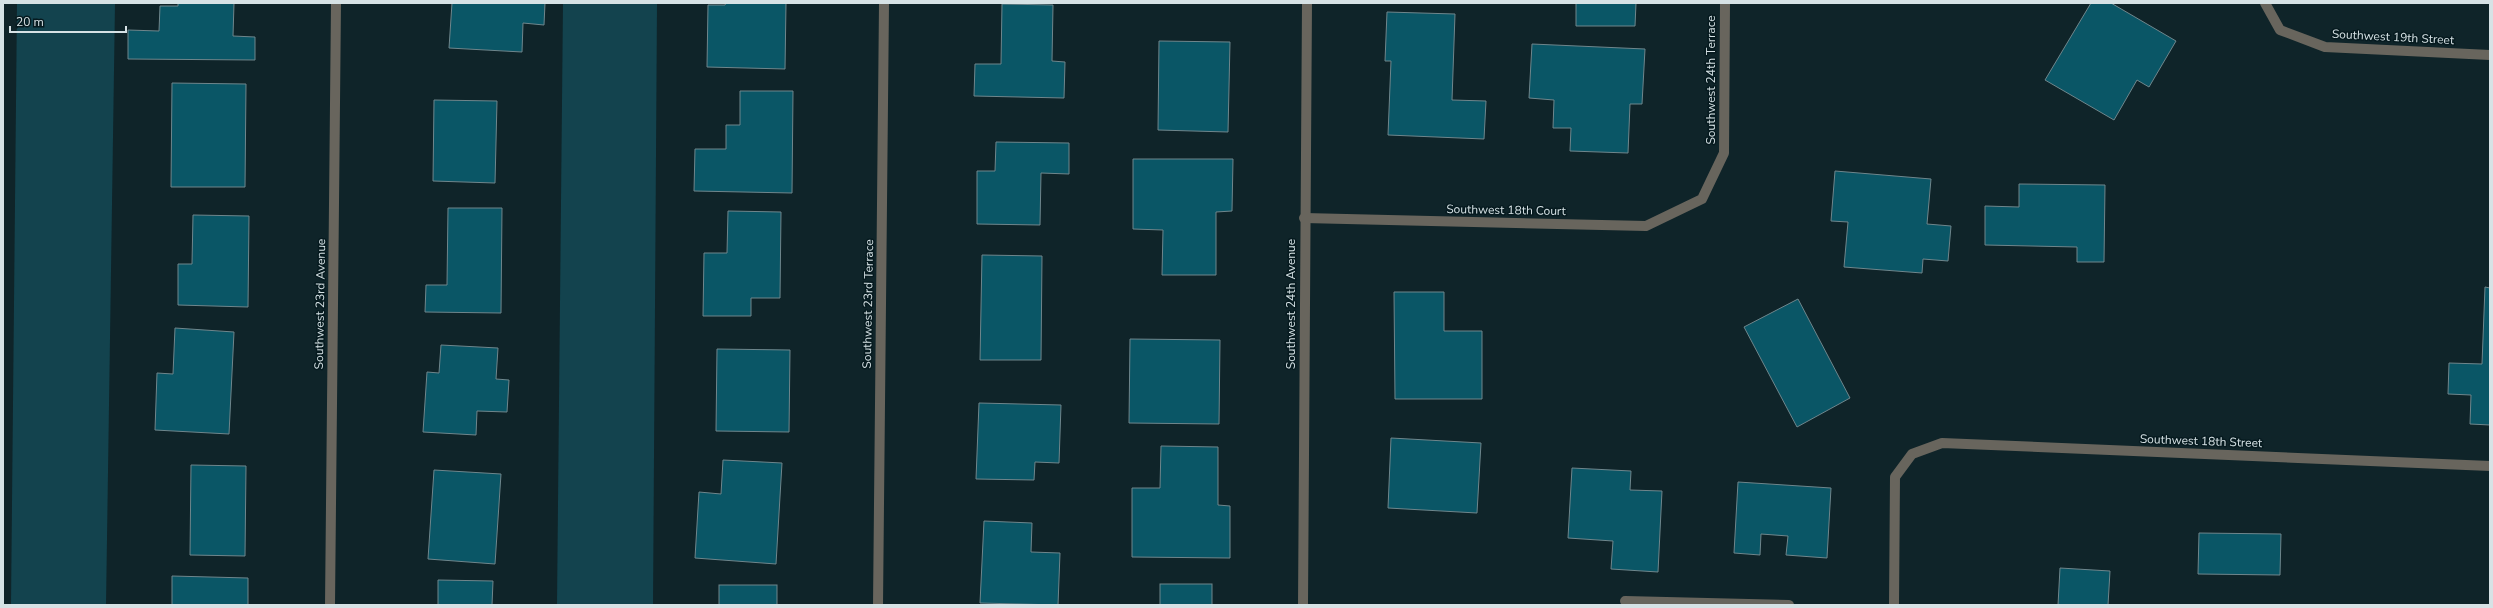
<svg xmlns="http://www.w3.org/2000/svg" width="2493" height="608" font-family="'Nunito Sans',sans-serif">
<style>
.water{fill:#13434e}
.building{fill:#0a5666;stroke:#6f868c}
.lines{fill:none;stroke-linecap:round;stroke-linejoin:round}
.minor{stroke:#68655d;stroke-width:10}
.labels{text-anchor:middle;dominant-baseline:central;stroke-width:3;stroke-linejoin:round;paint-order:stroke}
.street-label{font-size:12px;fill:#d6e2e5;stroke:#061a1f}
</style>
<rect width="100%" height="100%" fill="#0f2429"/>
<g class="water">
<path d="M17 3H115L106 605H11Z"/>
<path d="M563 3H657L653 605H557Z"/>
</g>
<g class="building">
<path d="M178 3H234L233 36 255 37V60L128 59V30L159 31 160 6H178Z"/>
<path d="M452 3H545L544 25 523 23 522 52 449 48Z"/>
<path d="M726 3H786L785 69 707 67 708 5H725Z"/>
<path d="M1576 3H1636L1635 26H1576Z"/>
<path d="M2091 3H2111L2176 41 2149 87 2137 80 2114 120 2045 80Z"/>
<path d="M1002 4 1053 5 1052 61 1065 62 1064 98 974 96 975 64H1001Z"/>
<path d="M1387 12 1455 14 1452 100 1486 101 1484 139 1388 135 1391 61H1385Z"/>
<path d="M1159 41 1230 42 1228 132 1158 130Z"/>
<path d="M1532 44 1645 49 1642 104H1630L1628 153 1570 151 1571 128H1553L1554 100 1529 98Z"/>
<path d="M172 83 246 84 245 187H171Z"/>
<path d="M740 91H793L792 193 694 191 695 149H726V125H740Z"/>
<path d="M434 100 497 101 495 183 433 181Z"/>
<path d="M996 142 1069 143V174L1041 173 1040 225 977 224V171H995Z"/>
<path d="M1133 159H1233L1232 211 1216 212V275H1162L1163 230 1133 229Z"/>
<path d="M1835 171 1931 179 1927 224 1951 226 1948 261 1923 259 1922 273 1844 267 1848 222 1831 221Z"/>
<path d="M2019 184 2105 185 2104 262H2077V247L1985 245V206L2019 207Z"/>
<path d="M448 208H502L501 313 425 312 426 285H447Z"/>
<path d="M728 211 781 212 780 298H751V316H703L704 253H727Z"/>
<path d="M193 215 249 216 248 307 178 305V264H192Z"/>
<path d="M982 255 1042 256 1041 360H980Z"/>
<path d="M2485 287 2490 288V425L2470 424 2471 395 2448 394 2449 363 2482 364Z"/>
<path d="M1394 292H1444V331H1482V399H1395Z"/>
<path d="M1798 299 1850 398 1797 427 1744 327Z"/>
<path d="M175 328 234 332 229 434 155 430 157 373 173 374Z"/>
<path d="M1130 339 1220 340 1219 424 1129 423Z"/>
<path d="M441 345 498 348 496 379 509 380 507 412 477 411 476 435 423 432 427 372 439 373Z"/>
<path d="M717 349 790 350 789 432 716 431Z"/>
<path d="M979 403 1061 405 1059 463 1035 462 1034 480 976 479Z"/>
<path d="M1391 438 1481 443 1477 513 1388 508Z"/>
<path d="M1161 446 1218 447V505L1230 506V558L1132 557V488H1160Z"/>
<path d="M723 460 782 463 776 564 695 558 699 492 721 494Z"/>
<path d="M191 465 246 466 245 556 190 555Z"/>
<path d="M1572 468 1631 471 1630 490 1662 491 1658 572 1611 569 1613 541 1568 538Z"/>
<path d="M434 470 501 474 495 564 428 559Z"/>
<path d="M1738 482 1831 488 1827 558 1786 555 1788 536 1761 534 1760 555 1734 553Z"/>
<path d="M984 521 1032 523 1031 552 1060 553 1058 605 980 603Z"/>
<path d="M2199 533 2281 534 2280 575 2198 574Z"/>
<path d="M2060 568 2110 571 2108 605H2058Z"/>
<path d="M172 576 248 578V605H172Z"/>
<path d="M438 580 493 581 492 605H438Z"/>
<rect x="1160" y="584" width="52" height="21"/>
<rect x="719" y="585" width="58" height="20"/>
</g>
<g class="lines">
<g class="minor">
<path d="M2265 3 2280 30 2325 47 2490 55"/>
<path d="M1304 218 1646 226 1702 199 1724 153 1725 3"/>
<path d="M1625 601 1789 605"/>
<path d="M330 605 336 3"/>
<path d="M878 605 884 3"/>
<path d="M1303 605 1307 3"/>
<path d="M1894 605 1895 477 1912 454 1942 443 2490 466"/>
</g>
</g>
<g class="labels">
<g class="street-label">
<text transform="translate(2393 37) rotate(3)">Southwest 19th Street</text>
<text transform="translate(1711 80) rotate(-90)">Southwest 24th Terrace</text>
<text transform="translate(1506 210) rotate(1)">Southwest 18th Court</text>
<text transform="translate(320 304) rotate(-89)">Southwest 23rd Avenue</text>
<text transform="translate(868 304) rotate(-89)">Southwest 23rd Terrace</text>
<text transform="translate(1291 304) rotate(-90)">Southwest 24th Avenue</text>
<text transform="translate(2201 441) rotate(2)">Southwest 18th Street</text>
</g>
</g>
<rect width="2493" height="608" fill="none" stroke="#d6e2e5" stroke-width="8"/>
<path d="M10 26v6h116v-6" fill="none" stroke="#d6e2e5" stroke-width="2"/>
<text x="16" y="26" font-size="12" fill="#d6e2e5" stroke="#061a1f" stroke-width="3" paint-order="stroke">20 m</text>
</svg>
